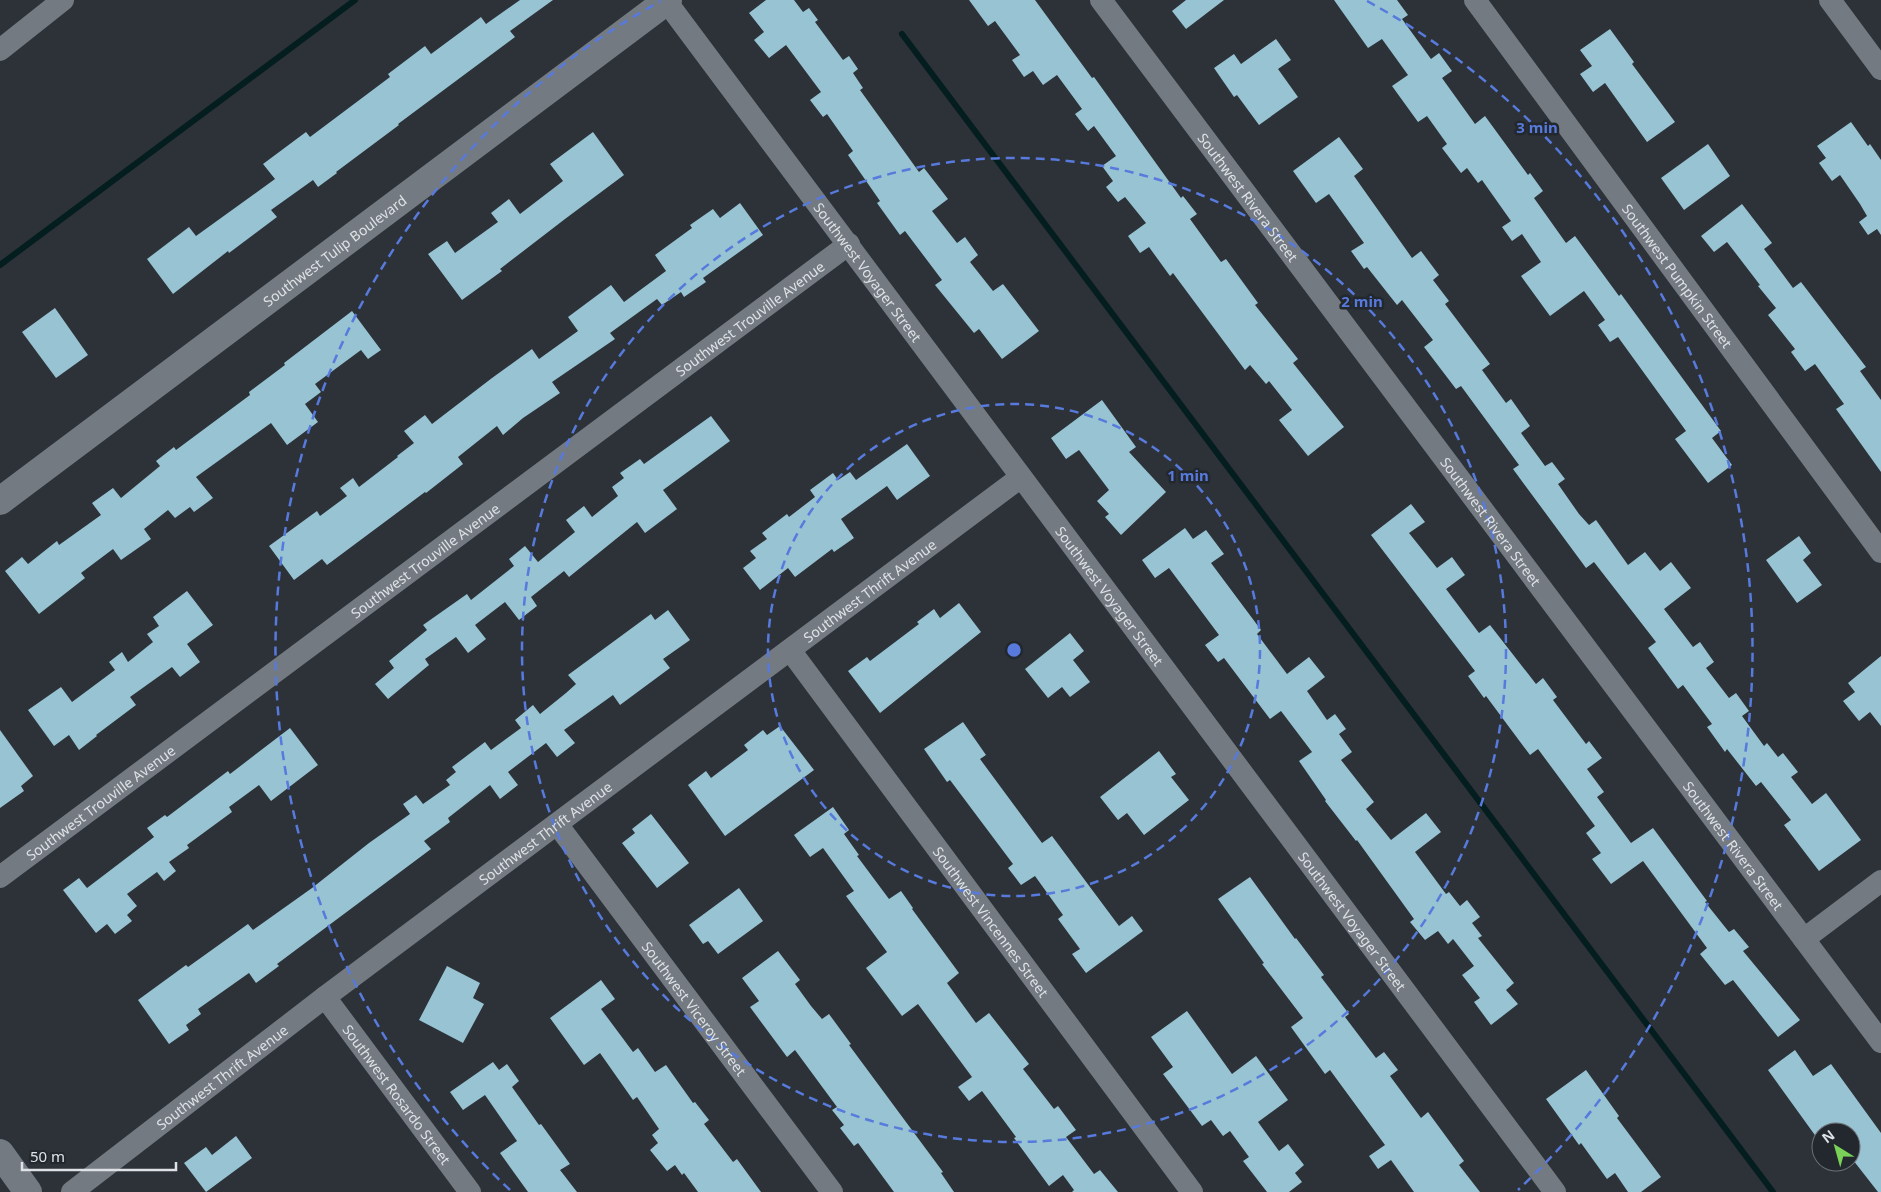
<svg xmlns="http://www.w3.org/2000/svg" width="1881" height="1192" font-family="'Noto Sans',sans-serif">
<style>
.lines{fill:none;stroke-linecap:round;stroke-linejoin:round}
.stream{stroke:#041d1e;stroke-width:6}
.building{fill:#97c3d3}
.minor{stroke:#737a81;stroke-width:22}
.tertiary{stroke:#737a81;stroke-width:28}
.secondary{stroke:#737a81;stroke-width:28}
.ring{fill:none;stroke:#577adc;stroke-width:2.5;stroke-dasharray:9 6}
.labels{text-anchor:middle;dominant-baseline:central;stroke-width:5;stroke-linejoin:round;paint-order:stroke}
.street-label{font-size:14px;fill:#dee2e6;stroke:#22282e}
.centre{fill:#577adc;stroke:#22282e;stroke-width:2.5}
.ring-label{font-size:15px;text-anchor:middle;font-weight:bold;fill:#577adc;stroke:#22282e;stroke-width:5;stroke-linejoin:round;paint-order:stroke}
</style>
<rect width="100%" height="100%" fill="#2c3238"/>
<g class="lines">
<g class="stream">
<path d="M902 34 1773 1192"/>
<path d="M0 265 355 0"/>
</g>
</g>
<g class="building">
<path d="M520 0H553L510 31 515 37 398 124 399 125 336 172 337 173 318 187 313 180 271 210 277 217 229 253 228 251 173 294 147 259 189 227 196 236 275 179 263 164 306 132 310 137 390 77 388 74 425 46 431 54 481 17 486 24Z"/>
<path d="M766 0H794L803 12 809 8 818 20 815 22 843 60 849 56 858 69 853 73 863 88 860 90 919 172 924 168 948 199 932 211 957 243 965 237 978 255 970 262 993 291 1003 284 1039 331 1002 359 979 329 974 333 935 285 942 280 905 231 900 235 877 203 880 201 848 155 853 151 827 114 823 117 810 100 821 92 786 45 769 58 754 40 764 32 749 13Z"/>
<path d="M969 0H1035L1092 78 1094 77 1181 198 1183 196 1197 214 1190 219 1221 262 1226 259 1258 303 1255 305 1298 359 1293 363 1344 427 1308 456 1279 420 1292 410 1269 381 1266 384 1250 365 1245 370 1173 273 1170 276 1149 247 1140 253 1128 236 1146 223 1125 197 1118 202 1106 187 1113 181 1102 166 1116 156 1094 126 1088 131 1075 114 1082 109 1057 75 1043 85 1033 71 1024 77 1012 60 1020 55 995 21 988 26Z"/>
<path d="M1186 0H1224L1186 29 1172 11Z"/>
<path d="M1334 0H1397L1408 15 1402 19 1431 59 1439 53 1452 71 1442 78 1475 124 1485 116 1528 175 1530 173 1543 191 1534 198 1566 243 1575 236 1619 296 1621 294 1721 431 1712 438 1732 465 1708 483 1675 439 1686 431 1618 337 1610 342 1598 325 1605 320 1584 291 1550 316 1521 276 1541 262 1522 234 1512 241 1502 227 1511 221 1482 180 1478 183 1467 168 1461 173 1442 148 1447 144 1427 116 1418 122 1392 86 1408 75 1382 39 1368 48Z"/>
<path d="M1610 29 1634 62 1632 64 1675 122 1647 142 1605 83 1593 92 1580 74 1592 66 1580 50Z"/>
<path d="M1276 39 1291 60 1278 69 1298 97 1259 125 1237 95 1234 97 1214 68 1234 54 1241 64Z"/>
<path d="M1851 122 1868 146 1870 144 1881 160V235L1877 229 1868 235 1859 222 1867 216 1860 204 1840 175 1832 181 1819 163 1826 158 1817 146Z"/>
<path d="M593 132 624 175 565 219 500 269 502 271 462 300 428 254 447 241 455 253 498 222 491 213 509 199 520 214 563 181 550 164Z"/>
<path d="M1339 137 1363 169 1354 176 1412 258 1421 251 1439 275 1433 280 1449 301 1445 304 1490 364 1482 370 1506 403 1511 399 1530 426 1521 433 1545 466 1552 462 1565 479 1558 484 1579 514 1589 525 1596 520 1628 565 1645 552 1660 571 1671 562 1691 588 1664 609 1693 647 1700 642 1714 662 1706 668 1729 698 1736 693 1749 711 1742 716 1764 746 1767 743 1778 757 1783 753 1798 772 1791 777 1812 804 1826 793 1861 840 1819 871 1784 825 1791 820 1761 782 1756 786 1727 749 1725 752 1707 727 1712 724 1683 685 1678 689 1648 648 1656 642 1594 562 1586 568 1513 469 1519 465 1461 386 1456 389 1424 347 1433 340 1402 300 1397 305 1367 267 1364 269 1351 251 1364 243 1329 194 1316 203 1293 171Z"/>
<path d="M1708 144 1730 176 1684 210 1661 178Z"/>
<path d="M740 203 763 235 703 278 706 282 684 297 681 292 662 305 657 299 610 333 615 339 552 382 560 393 523 418 503 435 497 426 458 457 463 464 426 493 425 492 327 565 322 559 294 580 269 546 317 511 320 516 347 496 340 488 353 478 359 487 398 457 397 456 414 443 404 431 425 415 432 424 492 378 532 349 539 359 578 331 568 317 611 285 624 302 666 271 655 255 692 228 690 225 713 209 720 218Z"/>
<path d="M1742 204 1772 243 1764 249 1793 288 1801 282 1866 367 1860 371 1881 400V472L1836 409 1844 404 1815 364 1805 371 1791 352 1795 349 1768 315 1776 308 1758 286 1760 285 1727 242 1714 252 1701 236Z"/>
<path d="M55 308 88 355 56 378 22 332Z"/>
<path d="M352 311 381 350 368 359 361 350 315 384 321 392 305 404 318 422 287 445 271 423 196 477 213 498 194 512 190 507 175 518 168 510 144 529 151 539 121 560 113 549 81 573 85 578 39 614 5 571 22 557 28 564 57 541 59 545 101 515 92 503 113 488 121 498 160 466 156 461 174 447 176 450 250 395 249 392 285 365 284 363Z"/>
<path d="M1102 400 1136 447 1129 452 1166 492 1121 535 1105 517 1109 514 1097 501 1109 490 1079 450 1066 459 1051 438Z"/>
<path d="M711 416 730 441 663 490 677 509 645 533 637 522 569 577 564 571 531 597 537 606 519 620 505 602 475 625 486 639 468 653 456 637 425 659 429 665 388 699 375 684 394 668 389 661 427 630 423 625 467 594 471 600 514 566 509 559 525 546 538 562 575 532 566 520 584 506 592 517 618 496 612 487 624 478 620 473 640 459 644 464Z"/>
<path d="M907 444 930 476 897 500 887 486 841 519 854 538 834 552 832 549 795 577 788 568 760 590 743 568 756 558 750 551 767 539 762 533 787 514 789 517 815 497 810 490 833 473 838 480 850 472 856 480Z"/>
<path d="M1411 504 1425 522 1409 533 1437 568 1452 557 1465 575 1446 589 1479 633 1490 625 1536 684 1543 678 1557 697 1553 700 1586 744 1589 741 1602 758 1587 769 1604 792 1597 797 1631 843 1653 828 1707 901 1705 902 1729 932 1734 929 1749 947 1743 951 1800 1020 1778 1037 1733 980 1725 985 1700 954 1707 948 1643 861 1611 884 1592 859 1601 853 1586 833 1595 826 1538 749 1530 755 1486 696 1484 698 1468 676 1475 671 1371 535Z"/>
<path d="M1185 528 1193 539 1206 530 1224 554 1211 563 1261 630 1257 634 1287 674 1309 657 1325 677 1307 691 1327 720 1335 714 1346 729 1339 734 1352 752 1341 760 1374 802 1366 809 1391 840 1426 813 1441 832 1415 852 1446 894 1449 892 1460 906 1467 900 1480 917 1472 923 1482 936 1478 938 1514 983 1506 990 1518 1004 1491 1025 1474 1002 1480 998 1462 975 1474 966 1453 939 1448 944 1438 931 1425 940 1410 922 1414 919 1357 840 1356 841 1325 801 1326 800 1299 761 1312 752 1281 711 1270 719 1224 658 1218 662 1205 645 1219 635 1169 568 1155 578 1142 560Z"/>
<path d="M1799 536 1811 553 1803 560 1822 585 1797 603 1766 560Z"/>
<path d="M187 591 213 625 187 644 200 662 180 677 172 667 130 697 136 705 96 735 97 736 79 750 69 735 54 746 28 710 61 687 72 702 115 670 109 662 122 652 128 662 153 642 147 634 159 626 153 617Z"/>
<path d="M959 603 981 632 880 713 848 671 867 657 870 661 919 624 917 622 934 609 940 618Z"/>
<path d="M668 610 690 640 663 659 670 668 620 705 613 695 564 730 575 743 557 757 546 743 508 772 518 785 500 799 490 785 448 818 450 822 424 841 431 849 277 964 279 966 256 983 249 973 198 1009 201 1014 186 1025 189 1030 169 1044 138 1000 186 965 188 967 248 924 253 930 312 888 369 843 410 814 403 804 416 795 423 804 450 785 446 780 456 772 452 767 485 742 491 750 521 728 515 720 533 705 540 714 566 693 576 684 568 675 651 614 655 620Z"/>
<path d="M1070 633 1084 651 1073 660 1090 682 1070 697 1062 687 1048 698 1025 669Z"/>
<path d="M1881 656V726L1870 712 1859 721 1843 701 1855 692 1848 683Z"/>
<path d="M963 722 986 755 980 759 1042 843 1052 836 1119 926 1132 916 1143 931 1086 973 1072 954 1080 949 1058 919 1063 915 1035 876 1021 885 1008 868 1013 864 950 780 947 782 924 749Z"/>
<path d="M780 726 814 770 725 836 688 785 706 771 711 778 748 750 744 745 763 730 767 735Z"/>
<path d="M290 728 318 765 271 801 259 785 229 807 232 812 187 845 189 848 169 862 176 871 164 881 157 872 127 894 137 906 127 915 132 921 115 934 107 924 96 933 63 890 79 878 87 888 154 837 147 828 165 815 167 817 228 771 230 774Z"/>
<path d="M0 730 33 776 21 786 24 791 0 808Z"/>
<path d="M1159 751 1176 774 1171 777 1189 800 1144 835 1127 813 1118 820 1100 797Z"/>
<path d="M833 807 849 830 844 834 859 855 857 856 889 899 901 891 913 908 912 909 959 973 947 983 976 1023 989 1013 1029 1064 1023 1069 1054 1109 1058 1106 1076 1130 1066 1137 1094 1174 1100 1170 1118 1192H1072L1074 1190 1063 1175 1049 1186 1014 1138 1016 1137 982 1091 969 1101 958 1087 972 1077 918 1004 902 1016 866 968 887 952 846 896 854 891 823 848 810 857 794 835Z"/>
<path d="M651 814 689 863 657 888 622 843 635 833 632 829Z"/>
<path d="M1250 877 1295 939 1296 938 1324 975 1321 977 1349 1014 1345 1017 1376 1058 1384 1052 1398 1070 1390 1076 1421 1118 1428 1112 1464 1161 1459 1165 1480 1192H1414L1391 1160 1378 1169 1369 1156 1385 1145 1330 1070 1325 1074 1291 1027 1303 1018 1262 964 1264 963 1218 899Z"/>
<path d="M739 888 763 921 718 954 708 941 703 944 689 925Z"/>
<path d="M778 951 800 980 795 984 811 1006 822 1019 829 1014 851 1044 849 1045 943 1172 941 1173 954 1192H894L858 1143 854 1146 840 1128 844 1125 832 1110 837 1107 795 1050 787 1057 750 1007 759 1001 742 978Z"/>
<path d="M447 966 480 983 473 998 484 1004 463 1043 419 1020Z"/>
<path d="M601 980 615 999 601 1009 633 1052 638 1048 655 1072 666 1065 693 1103 695 1102 709 1120 704 1124 733 1162 737 1159 761 1192H698L684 1173 682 1175 675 1165 667 1171 650 1150 658 1143 652 1135 659 1129 637 1097 633 1100 600 1053 584 1065 550 1018Z"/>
<path d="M1187 1011 1232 1074 1256 1056 1288 1100 1258 1122 1279 1151 1288 1144 1304 1165 1295 1173 1302 1182 1289 1192H1267L1243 1161 1249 1157 1230 1131 1223 1136 1211 1120 1202 1126 1163 1074 1173 1067 1151 1037Z"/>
<path d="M1795 1050 1813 1076 1831 1064 1881 1133V1192H1878L1853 1160 1851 1162V1132H1821V1147L1816 1139 1817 1138 1768 1070Z"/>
<path d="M493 1062 499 1070 507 1064 519 1081 512 1087 539 1125 541 1124 570 1164 560 1170 577 1192H528L500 1153 517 1141 485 1095 463 1110 450 1092Z"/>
<path d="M1586 1070 1619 1116 1617 1118 1661 1177 1641 1192H1628L1615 1173 1607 1179 1581 1143 1579 1145 1546 1099Z"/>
<path d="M236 1136 252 1158 206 1192 184 1163 206 1147 212 1155Z"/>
</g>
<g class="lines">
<g class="minor">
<path id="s1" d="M1101 0 1881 1042"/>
<path id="s2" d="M1475 0 1881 552"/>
<path d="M1830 0 1881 69"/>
<path id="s3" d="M666 1 1555 1192"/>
<path d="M0 50 63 0"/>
<path id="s4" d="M790 650 1192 1192"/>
<path id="s5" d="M557 824 832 1192"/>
<path id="s6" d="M0 877 849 244"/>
<path d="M1804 939 1881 881"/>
<path id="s7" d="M325 997 470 1192"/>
<path id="s8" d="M72 1192 325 997 1021 477"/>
</g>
<path class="tertiary" id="s9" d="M0 501 668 0"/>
<path class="secondary" d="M0 1153 28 1192"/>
</g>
<g class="ring">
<circle cx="1014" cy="650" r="246"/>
<circle cx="1014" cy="650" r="492"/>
<path d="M510 1190A739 739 0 0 1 661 1M1367 1A739 739 0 0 1 1518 1190"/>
</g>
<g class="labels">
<g class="street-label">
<text stroke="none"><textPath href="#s1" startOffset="246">Southwest Rivera Street</textPath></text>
<text stroke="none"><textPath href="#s9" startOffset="418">Southwest Tulip Boulevard</textPath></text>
<text stroke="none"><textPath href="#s3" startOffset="338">Southwest Voyager Street</textPath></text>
<text stroke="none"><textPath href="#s2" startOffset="342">Southwest Pumpkin Street</textPath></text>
<text stroke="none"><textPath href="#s6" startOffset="935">Southwest Trouville Avenue</textPath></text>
<text stroke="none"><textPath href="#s1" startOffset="651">Southwest Rivera Street</textPath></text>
<text stroke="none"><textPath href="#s6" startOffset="530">Southwest Trouville Avenue</textPath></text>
<text stroke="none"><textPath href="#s8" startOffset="999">Southwest Thrift Avenue</textPath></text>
<text stroke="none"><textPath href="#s3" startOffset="742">Southwest Voyager Street</textPath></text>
<text stroke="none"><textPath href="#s6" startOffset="125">Southwest Trouville Avenue</textPath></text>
<text stroke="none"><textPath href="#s8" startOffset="594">Southwest Thrift Avenue</textPath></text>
<text stroke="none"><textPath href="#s1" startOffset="1056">Southwest Rivera Street</textPath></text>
<text stroke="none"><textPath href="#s4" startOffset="338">Southwest Vincennes Street</textPath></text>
<text stroke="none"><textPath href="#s3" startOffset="1148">Southwest Voyager Street</textPath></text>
<text stroke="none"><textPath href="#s5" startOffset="230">Southwest Viceroy Street</textPath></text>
<text stroke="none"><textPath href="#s8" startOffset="189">Southwest Thrift Avenue</textPath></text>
<text stroke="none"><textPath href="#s7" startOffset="121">Southwest Rosardo Street</textPath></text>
</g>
</g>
<circle cx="1014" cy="650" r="8" class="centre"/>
<g class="ring-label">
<text x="1537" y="133">3 min</text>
<text x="1362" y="307">2 min</text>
<text x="1188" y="481">1 min</text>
</g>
<g transform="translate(1836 1147) rotate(323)"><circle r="24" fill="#22282e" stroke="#6d7278"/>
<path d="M0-4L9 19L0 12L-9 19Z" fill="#79d158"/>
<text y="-8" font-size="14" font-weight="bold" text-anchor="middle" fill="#dee2e6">N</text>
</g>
<path d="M22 1162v8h154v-8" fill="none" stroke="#dee2e6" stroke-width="2.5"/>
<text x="30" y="1162" font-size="15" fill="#dee2e6" stroke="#22282e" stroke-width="4" paint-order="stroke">50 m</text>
</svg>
